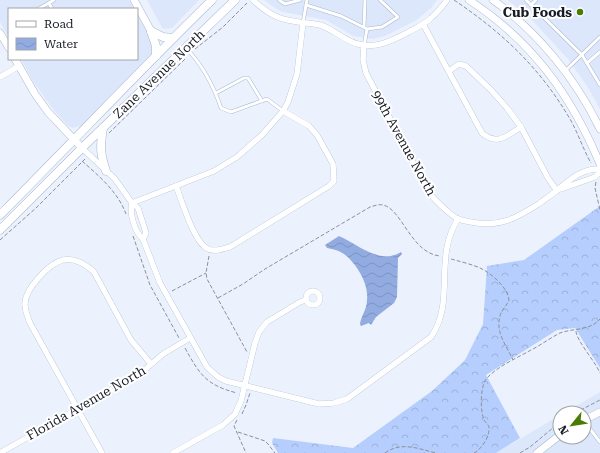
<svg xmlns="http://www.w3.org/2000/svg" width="600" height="453" font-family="'Roboto Serif',serif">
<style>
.built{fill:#dde7fc}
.forest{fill:url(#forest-crowns)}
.water{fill:url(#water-waves)}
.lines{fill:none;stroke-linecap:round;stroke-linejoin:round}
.service-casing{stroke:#a9b7d1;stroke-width:4}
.minor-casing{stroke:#a9b7d1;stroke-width:6}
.tertiary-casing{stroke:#a9b7d1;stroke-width:8}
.secondary-casing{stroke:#a9b7d1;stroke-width:9}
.path{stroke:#8b919b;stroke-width:1;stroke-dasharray:4 2;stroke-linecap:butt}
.service{stroke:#fff;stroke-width:3}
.minor{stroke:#fff;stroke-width:5.5}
.tertiary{stroke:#fff;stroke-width:7}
.secondary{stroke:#fff;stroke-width:8}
.poi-dot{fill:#4a7b05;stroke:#fff;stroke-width:1.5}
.labels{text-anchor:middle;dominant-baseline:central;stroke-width:4;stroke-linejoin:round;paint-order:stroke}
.poi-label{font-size:13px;font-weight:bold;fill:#171c25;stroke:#fff;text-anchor:end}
.street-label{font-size:13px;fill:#171c25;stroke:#fff}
</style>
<defs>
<pattern id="forest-crowns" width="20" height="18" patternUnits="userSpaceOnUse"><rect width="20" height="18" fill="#b6cefd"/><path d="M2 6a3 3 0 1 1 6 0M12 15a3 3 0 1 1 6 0" fill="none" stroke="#9cb0d9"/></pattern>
<pattern id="water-waves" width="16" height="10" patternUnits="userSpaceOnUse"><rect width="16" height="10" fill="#92ace1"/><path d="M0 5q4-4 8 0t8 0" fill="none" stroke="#7d93c1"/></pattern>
</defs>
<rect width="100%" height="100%" fill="#ecf2fd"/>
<g class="built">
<path d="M0 0H129L134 9H9V38L0 22Z"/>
<path d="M147 0H199L172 28 163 29Z"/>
<path d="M264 0H437L431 8 415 21 385 36 373 39 353 36 326 20 283 12 275 8Z"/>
<path d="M508 0H600V109L589 89 568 59 532 20Z"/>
<path d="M137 15 153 43V52L81 126 73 128 68 126 53 109 35 84 21 59H137Z"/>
<path d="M600 392V453H496L560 415V437H584V413H564Z"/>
</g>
<path class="forest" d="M600 206V368L575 328 557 330 486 375 520 438 496 453H278L272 443 273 438 353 448 432 391 465 360 483 324 487 266 524 260Z"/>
<path class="water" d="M339 236C359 245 380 265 401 252L402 254 398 258 397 297 394 303 376 317 371 325 369 323 361 326 360 324C361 316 367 309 367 300 369 284 357 264 344 254 340 251 333 249 327 248L325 245 328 243Z"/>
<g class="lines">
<defs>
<g id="service">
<path d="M279 0 285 4 300 0"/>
<path d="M307 0 306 5 341 16 367 29 382 27 398 17 380 0"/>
<path d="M526 0 582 55 600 85"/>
<path d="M531 5 536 0"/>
<path d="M38 9 49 3"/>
<path d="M52 9 49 3 54 0"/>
<path d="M303 23 306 5"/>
<path d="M364 27 365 0"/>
<path d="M364 46 367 29"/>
<path d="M187 49C202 65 214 87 221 108L231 112 267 99 283 111"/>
<path d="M587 63 600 52"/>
<path d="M565 71 600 37"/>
<path d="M216 93 244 78H248L262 101"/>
<path d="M584 421 600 442"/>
</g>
<g id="minor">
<path d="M253 0C265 11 276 19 293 21 302 23 311 23 320 25 334 29 344 41 358 44 376 49 391 41 407 33 415 28 424 25 431 18 437 13 442 7 447 0"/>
<path d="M423 24 482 133C497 146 507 136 521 127"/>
<path d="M364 46 363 60 366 73 429 193C437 202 446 211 456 218 460 220 466 221 471 222 499 228 517 218 540 203 545 199 552 195 557 190 570 180 582 168 600 169"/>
<path d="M449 71 459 64 466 66 491 90 507 108 521 127 548 178 557 191"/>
<path d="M0 77 19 66"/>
<path d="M82 148 115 179 132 203 138 208 146 233 143 239"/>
<path d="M176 186C182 201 194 243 208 249 215 252 223 249 230 247L329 186 334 181 333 164 317 135 309 126 283 111"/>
<path d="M561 189 595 177 600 172"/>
<path d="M132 203C129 213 135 233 143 239L160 283 207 367 218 377 226 381 319 404 334 403 347 399 431 337C456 301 433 258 458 219"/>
<path d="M132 203 214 171 237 157 262 135 283 111 288 102 297 74 303 23"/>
<circle cx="313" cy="298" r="7"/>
<path d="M0 453 141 373 163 354 190 338"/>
<path d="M102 453 30 323C28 318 25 311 25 305 24 290 49 263 63 260 76 258 85 264 94 272L131 340 151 364"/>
<path d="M173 453 223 425 235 414 241 401 255 343 259 332 267 322 300 302 306 300"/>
</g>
<g id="tertiary">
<path d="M134 0 151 31"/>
<path d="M469 0C532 41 571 95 600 164"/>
<path d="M493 0C538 32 576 79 600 129"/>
<path d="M0 33 9 48"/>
<path d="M15 59 35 94 48 112 82 148"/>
<path d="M584 420 600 412"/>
<path d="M537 453 560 435"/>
</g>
<g id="secondary">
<path d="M151 31 156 46V56"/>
<path d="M151 31 163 37 173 38"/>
<path d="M103 128C100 147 100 153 106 171"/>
<path d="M0 215C71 144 140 70 212 0"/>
<path d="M0 230 82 148 235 0"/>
</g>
</defs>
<use href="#service" class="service-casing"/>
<use href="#minor" class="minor-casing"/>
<use href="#tertiary" class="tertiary-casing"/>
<use href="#secondary" class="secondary-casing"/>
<g class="path">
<path d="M454 0C503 33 540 68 570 119 578 133 583 149 591 163"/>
<path d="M195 49 223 27 247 3"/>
<path d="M109 133 185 59"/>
<path d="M82 161C99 176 118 192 126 214"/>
<path d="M596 182 595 188 600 210"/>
<path d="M133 236 150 285 179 338"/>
<path d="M0 240 36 208 85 159"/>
<path d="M209 256 206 273 207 279 247 352"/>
<path d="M451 259C458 261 475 265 482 269 492 274 508 288 509 300 507 306 501 310 500 316 495 333 507 346 513 360"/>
<path d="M172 291 206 273"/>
<path d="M218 298 243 284 265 269 370 207C374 206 378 204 383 205 402 209 411 253 440 256"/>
<path d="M576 331C576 340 595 361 600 373"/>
<path d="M185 348C200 375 206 385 237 393"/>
<path d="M575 413 600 400"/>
<path d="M242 414 246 405 250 393"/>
<path d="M237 420 234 426 246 453"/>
<path d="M238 432 265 441 268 444 275 453"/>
<path d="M385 453C401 441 419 449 436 453"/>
<path d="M474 453C482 449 490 436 489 427 488 424 486 423 484 420 480 411 480 385 487 378 498 366 517 358 531 350 541 345 550 338 560 333 573 328 590 331 600 319"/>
<path d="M520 453 530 447 560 422"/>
</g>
<use href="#service" class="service"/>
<use href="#minor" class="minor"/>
<use href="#tertiary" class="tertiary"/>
<use href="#secondary" class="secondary"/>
</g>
<circle class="poi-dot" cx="580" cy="12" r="4"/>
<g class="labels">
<g class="poi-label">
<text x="572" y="12">Cub Foods</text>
</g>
<g class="street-label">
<text transform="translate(159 74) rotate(-44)">Zane Avenue North</text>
<text transform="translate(404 143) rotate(61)">99th Avenue North</text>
<text transform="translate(86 403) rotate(-30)">Florida Avenue North</text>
</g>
</g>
<rect x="8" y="8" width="130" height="52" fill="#ffffff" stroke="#a2a4a8"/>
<rect x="16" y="21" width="20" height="6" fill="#ffffff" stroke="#a2a4a8"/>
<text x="44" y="28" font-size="12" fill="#171c25">Road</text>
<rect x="16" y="38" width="20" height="12" fill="url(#water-waves)" stroke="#a2a4a8"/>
<text x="44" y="48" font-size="12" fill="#171c25">Water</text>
<g transform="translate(572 425) rotate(240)"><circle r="19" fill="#ffffff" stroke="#a2a4a8"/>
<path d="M0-3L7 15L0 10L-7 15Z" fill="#4a7b05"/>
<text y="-6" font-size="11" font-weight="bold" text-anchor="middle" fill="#171c25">N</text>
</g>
</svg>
